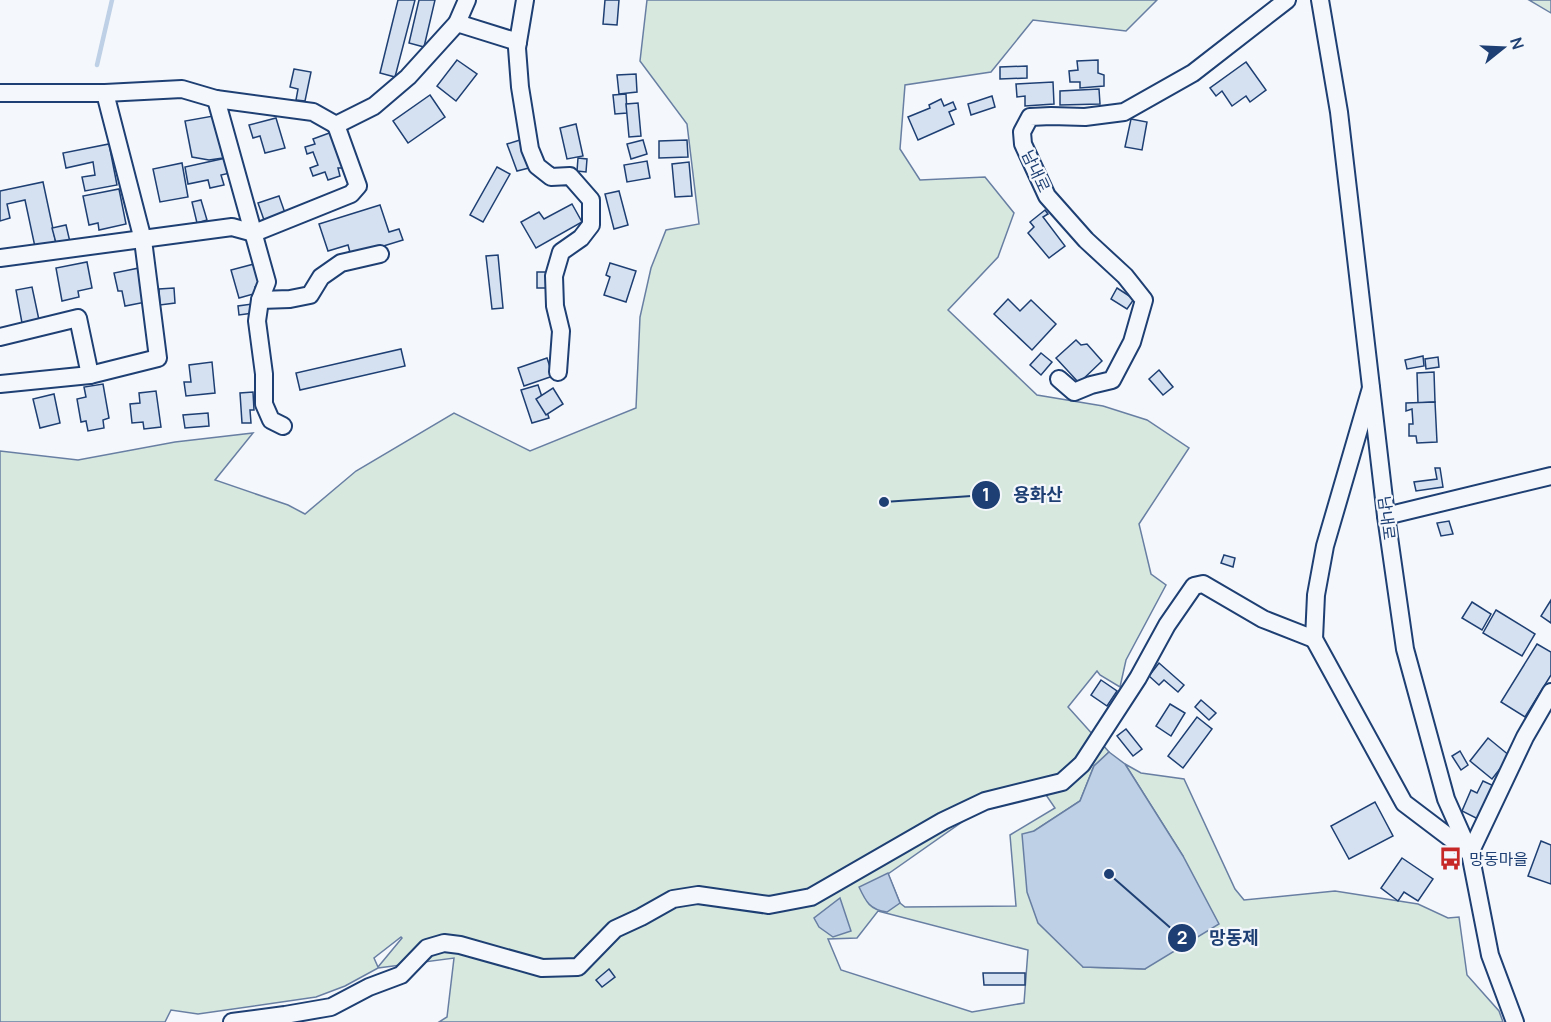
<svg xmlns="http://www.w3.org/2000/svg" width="1551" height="1022" font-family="Manrope,'Noto Sans KR',sans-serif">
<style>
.green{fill:#d7e8df;stroke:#687fa3;stroke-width:1.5;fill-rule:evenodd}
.water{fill:#bed0e5;stroke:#687fa3;stroke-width:1.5}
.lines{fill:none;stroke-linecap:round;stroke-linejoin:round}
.stream{stroke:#bed0e5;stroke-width:4.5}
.building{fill:#d5e0f0;stroke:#1d3f73;stroke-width:1.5}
.minor-casing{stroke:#1d3f73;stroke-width:20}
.minor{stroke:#f4f7fb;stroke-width:16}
.labels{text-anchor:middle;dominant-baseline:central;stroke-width:4.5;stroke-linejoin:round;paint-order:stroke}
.street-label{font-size:16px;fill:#1d3f73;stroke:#f4f7fb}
.poi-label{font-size:16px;fill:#1d3f73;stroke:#f4f7fb;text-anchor:start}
.leader{fill:none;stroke:#1d3f73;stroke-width:2}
.callout-dot{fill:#1d3f73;stroke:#f4f7fb;stroke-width:2}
.mark-label{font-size:18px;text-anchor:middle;font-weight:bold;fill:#fff}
.callout-label{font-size:18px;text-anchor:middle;font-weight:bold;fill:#1d3f73;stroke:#f4f7fb;stroke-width:4.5;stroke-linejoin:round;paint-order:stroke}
</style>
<rect width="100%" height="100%" fill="#f4f7fb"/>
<g class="green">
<path d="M647 0H1157L1126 31 1033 20 991 72 905 85 900 149 920 180 985 177 1014 213 998 257 948 310 1037 395 1103 406 1147 420 1189 448 1139 524 1151 574 1166 585 1126 660 1120 687 1100 675 1097 671 1068 707 1095 737 1059 775 975 813 888 874 900 903 905 907 1016 906 1010 835 1055 808 1044 792 1071 786 1102 744 1109 752 1094 766 1080 801 1034 831 1083 967 1145 969 1183 856 1125 764 1141 773 1184 779 1235 889 1244 900 1335 891 1418 904 1448 918 1459 917 1467 975 1499 1011 1503 1022H439L447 1017 454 958 378 968 345 986 316 997 198 1014 171 1010 165 1022H0V451L78 460 175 442 253 433 215 480 288 505 305 514 356 471 454 413 530 451 636 408 640 317 651 268 666 230 699 224 687 124 640 61ZM878 911 1028 950 1024 1003 972 1012 841 970 828 939 857 938ZM401 937 402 938 378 967 374 958Z"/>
<path d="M1529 0H1551V13Z"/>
</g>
<g class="water">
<path d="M1109 752 1125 764 1183 856 1219 924 1145 969 1083 967 1038 923 1027 892 1022 834 1034 831 1080 801 1094 766Z"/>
<path d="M888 873 900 903 887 912C870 910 866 902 859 887Z"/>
<path d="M840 898 851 931 833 937 819 927 814 918Z"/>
</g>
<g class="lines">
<path class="stream" d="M97 65 112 0"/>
</g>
<g class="building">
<path d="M398 0H415L395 77 380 73Z"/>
<path d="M419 0H435L424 47 409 43Z"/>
<path d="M605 0H619L617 25 603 24Z"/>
<path d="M457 60 477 74 456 101 437 86Z"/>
<path d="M1098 60V73L1104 75V86L1080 88V82H1070L1069 71 1078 70 1077 61Z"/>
<path d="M1246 62 1266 90 1250 102 1246 96 1232 106 1222 91 1216 96 1210 88Z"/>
<path d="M1027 66V78L1000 79V67Z"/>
<path d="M294 69 311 72 305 101 296 100 298 89 290 87Z"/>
<path d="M636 74 637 92 619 94 617 75Z"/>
<path d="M1053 82 1054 104 1025 106V96L1017 97 1016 84Z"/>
<path d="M1099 89 1100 104 1060 105V91Z"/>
<path d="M626 94 627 113 615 114 613 95Z"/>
<path d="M430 95 445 117 408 143 393 121Z"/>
<path d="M992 96 995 107 971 115 968 104Z"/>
<path d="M941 99 944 106 953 102 956 109 949 112 954 124 918 140 908 117 930 108 929 105Z"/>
<path d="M638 103 641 136 629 137 626 104Z"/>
<path d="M213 116 223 158 209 160 192 157 185 121Z"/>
<path d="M276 118 285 148 265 153 260 136 253 138 249 125Z"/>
<path d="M1131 119 1147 122 1142 150 1125 147Z"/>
<path d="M576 124 583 156 567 159 560 128Z"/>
<path d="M332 132 344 168H338L340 176 328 180 325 172 313 176 310 168 318 165 313 152 307 154 305 147 315 144 313 139Z"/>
<path d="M520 140 529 168 517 171 507 144Z"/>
<path d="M643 140 647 154 631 159 627 144Z"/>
<path d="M687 140 688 157 659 158V141Z"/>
<path d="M109 144 117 185 85 191 82 177 95 175 93 162 66 168 63 153Z"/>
<path d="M226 158 230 173 221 175 224 185 210 188 208 180 188 184 185 167Z"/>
<path d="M578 158 587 159 586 172 577 171Z"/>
<path d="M647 161 650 178 627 182 624 165Z"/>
<path d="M689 162 692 196 675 197 672 164Z"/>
<path d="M182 163 188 197 160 202 153 169Z"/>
<path d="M497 167 510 174 483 222 470 215Z"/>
<path d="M43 182 56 243 35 247 25 200 7 204 10 218 0 221V191Z"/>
<path d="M119 189 126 224 99 230 98 223 89 225 83 196Z"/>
<path d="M619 191 628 225 614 229 605 194Z"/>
<path d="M279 196 285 213 264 220 258 203Z"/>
<path d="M201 200 207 220 197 223 192 202Z"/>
<path d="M572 204 582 222 536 248 521 222 539 212 544 219Z"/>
<path d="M380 205 389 232 399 229 403 240 351 256 348 245 328 251 319 224Z"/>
<path d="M1045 210 1048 214 1043 217 1065 246 1049 258 1028 233 1034 227 1030 222Z"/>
<path d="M66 225 70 242 56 243 52 228Z"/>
<path d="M498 255 503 308 492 309 486 256Z"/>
<path d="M87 262 92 288 78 291 79 297 62 301 56 268Z"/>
<path d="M610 263 636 271 626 302 604 295 610 277 606 275Z"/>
<path d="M254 264 260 285 255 287 257 293 239 298 231 270Z"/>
<path d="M139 268 146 302 125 306 122 291H118L114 273Z"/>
<rect x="537" y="272" width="12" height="16"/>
<path d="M32 287 39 320 22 323 16 290Z"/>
<path d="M174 288 175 303 160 305 159 289Z"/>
<path d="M1117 288 1134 299 1127 309 1111 299Z"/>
<path d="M1008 299 1020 311 1031 300 1056 324 1032 350 994 314Z"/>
<path d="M252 304 253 313 239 315 238 306Z"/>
<path d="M1076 340 1081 345 1087 344 1102 361 1079 383 1056 358Z"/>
<path d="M401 349 405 366 300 390 296 373Z"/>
<path d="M1041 353 1052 362 1041 375 1030 365Z"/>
<path d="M1423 356 1424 366 1407 369 1405 360Z"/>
<path d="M1438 357 1439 367 1426 369 1425 359Z"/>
<path d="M547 358 553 376 524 386 518 368Z"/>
<path d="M212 362 215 393 186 396 184 382H191L189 365Z"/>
<path d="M1159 370 1173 387 1163 395 1149 379Z"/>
<path d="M1434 372 1435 402 1418 403 1417 373Z"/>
<path d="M103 384 109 418 103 420 104 428 88 431 86 421 81 422 77 399 86 397 84 387Z"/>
<path d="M538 385 549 418 532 423 521 390Z"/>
<path d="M553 388 563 404 546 415 536 399Z"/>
<path d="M156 391 161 427 144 429 143 422 132 423 130 404 140 403 139 393Z"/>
<path d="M253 392 254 410H250L251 423H242L240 393Z"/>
<path d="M54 394 60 423 40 428 33 399Z"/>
<path d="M1435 402 1437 442 1417 443 1416 436H1409V424H1413L1412 409 1406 411V403Z"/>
<path d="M208 413 209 426 185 428 183 415Z"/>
<path d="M1435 468H1440L1443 487 1416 491 1414 482 1437 479Z"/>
<path d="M1449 521 1453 534 1441 536 1437 523Z"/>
<path d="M1224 555 1235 558 1233 567 1221 563Z"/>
<path d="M1551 600V623L1541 616Z"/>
<path d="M1472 602 1491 614 1482 630 1462 618Z"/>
<path d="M1496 610 1535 634 1522 656 1483 633Z"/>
<path d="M1537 644 1551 652V675L1525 717 1501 702Z"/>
<path d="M1159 663 1184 685 1178 692 1164 680 1159 685 1149 676Z"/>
<path d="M1101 680 1117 691 1107 706 1091 695Z"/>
<path d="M1201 700 1216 713 1209 720 1195 707Z"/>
<path d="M1170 704 1185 713 1171 736 1156 726Z"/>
<path d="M1197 717 1212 729 1183 768 1168 756Z"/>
<path d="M1126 729 1142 749 1133 756 1117 736Z"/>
<path d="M1488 738 1510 756 1492 779 1470 761Z"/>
<path d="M1460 751 1468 765 1461 770 1452 756Z"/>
<path d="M1483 781 1494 786 1478 819 1462 811 1471 790 1477 793Z"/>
<path d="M1375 802 1393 836 1349 859 1331 826Z"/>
<path d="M1541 841 1551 845V884L1528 876Z"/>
<path d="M1402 858 1433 879 1418 901 1404 892 1398 901 1381 888Z"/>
<path d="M609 969 615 977 602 987 596 980Z"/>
<path d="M983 973H1025V985H984Z"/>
</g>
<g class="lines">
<defs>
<g id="minor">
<path d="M525 0 517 48 520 87 530 149 537 166 551 177 570 176 591 200V225L581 238 561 252 554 276 555 306 561 331 558 372"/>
<path d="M1320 0 1339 112 1386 516 1405 649 1446 799 1470 853 1490 955 1515 1022"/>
<path d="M457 23 518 42"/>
<path d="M0 93H105"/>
<path d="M216 99 267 282 260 300 257 321 264 374V404L271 420 283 426"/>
<path d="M0 258 232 227 254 233 351 194 358 186 336 125"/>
<path d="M260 300 290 299 310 295 321 277 341 263 380 254"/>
<path d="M0 337 78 318 90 375"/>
<path d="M1059 379 1074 392 1091 385 1112 380 1132 342 1144 300 1125 276 1086 240 1047 196 1023 144 1022 132 1030 117 1051 116 1085 117 1124 112 1193 73 1287 0"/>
<path d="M0 384 90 375 158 358 143 240 105 93 182 89 216 99 313 112 336 125 374 106 408 77 457 23 467 0"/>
<path d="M1386 516 1551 476"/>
<path d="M1314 639 1404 803 1470 853 1525 737 1551 692"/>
<path d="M232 1022 285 1015 331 1007 369 987 401 975 427 948 444 943 460 945 542 968 578 967 615 929 641 917 673 899 698 895 769 905 811 897 943 821 985 801 1062 782 1082 764 1138 678 1167 625 1194 586 1203 584 1263 619 1314 639 1316 595 1325 546 1371 388"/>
</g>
</defs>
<use href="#minor" class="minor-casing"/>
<use href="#minor" class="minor"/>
</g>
<defs>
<symbol id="bus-bare" viewBox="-9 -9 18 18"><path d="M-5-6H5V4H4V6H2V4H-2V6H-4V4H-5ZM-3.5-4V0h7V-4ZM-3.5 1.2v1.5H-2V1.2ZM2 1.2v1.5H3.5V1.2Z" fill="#c62828" stroke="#f4f7fb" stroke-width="2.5" paint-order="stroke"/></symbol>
</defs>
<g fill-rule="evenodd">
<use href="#bus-bare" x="1434" y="842" width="33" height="33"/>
</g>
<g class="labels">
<g class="street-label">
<text transform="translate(1036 171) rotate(65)">남내로</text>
<text transform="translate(1387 518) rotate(83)">남내로</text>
</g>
<g class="poi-label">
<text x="1469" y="859">망동마을</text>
</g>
</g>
<path class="leader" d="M884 502L986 495M1109 874L1182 938"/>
<g class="callout-dot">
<circle cx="884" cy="502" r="6"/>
<circle cx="1109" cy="874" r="6"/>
<circle cx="986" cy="495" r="15"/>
<circle cx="1182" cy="938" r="15"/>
</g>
<g class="mark-label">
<text x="986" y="501">1</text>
<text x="1182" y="944">2</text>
</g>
<g class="callout-label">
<text x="1038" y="501">용화산</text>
<text x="1234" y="944">망동제</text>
</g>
<g transform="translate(1503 48) rotate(72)" stroke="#f4f7fb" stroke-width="4.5" paint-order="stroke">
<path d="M0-4.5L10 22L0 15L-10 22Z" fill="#1d3f73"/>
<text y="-9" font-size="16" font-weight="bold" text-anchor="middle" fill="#1d3f73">N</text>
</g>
</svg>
